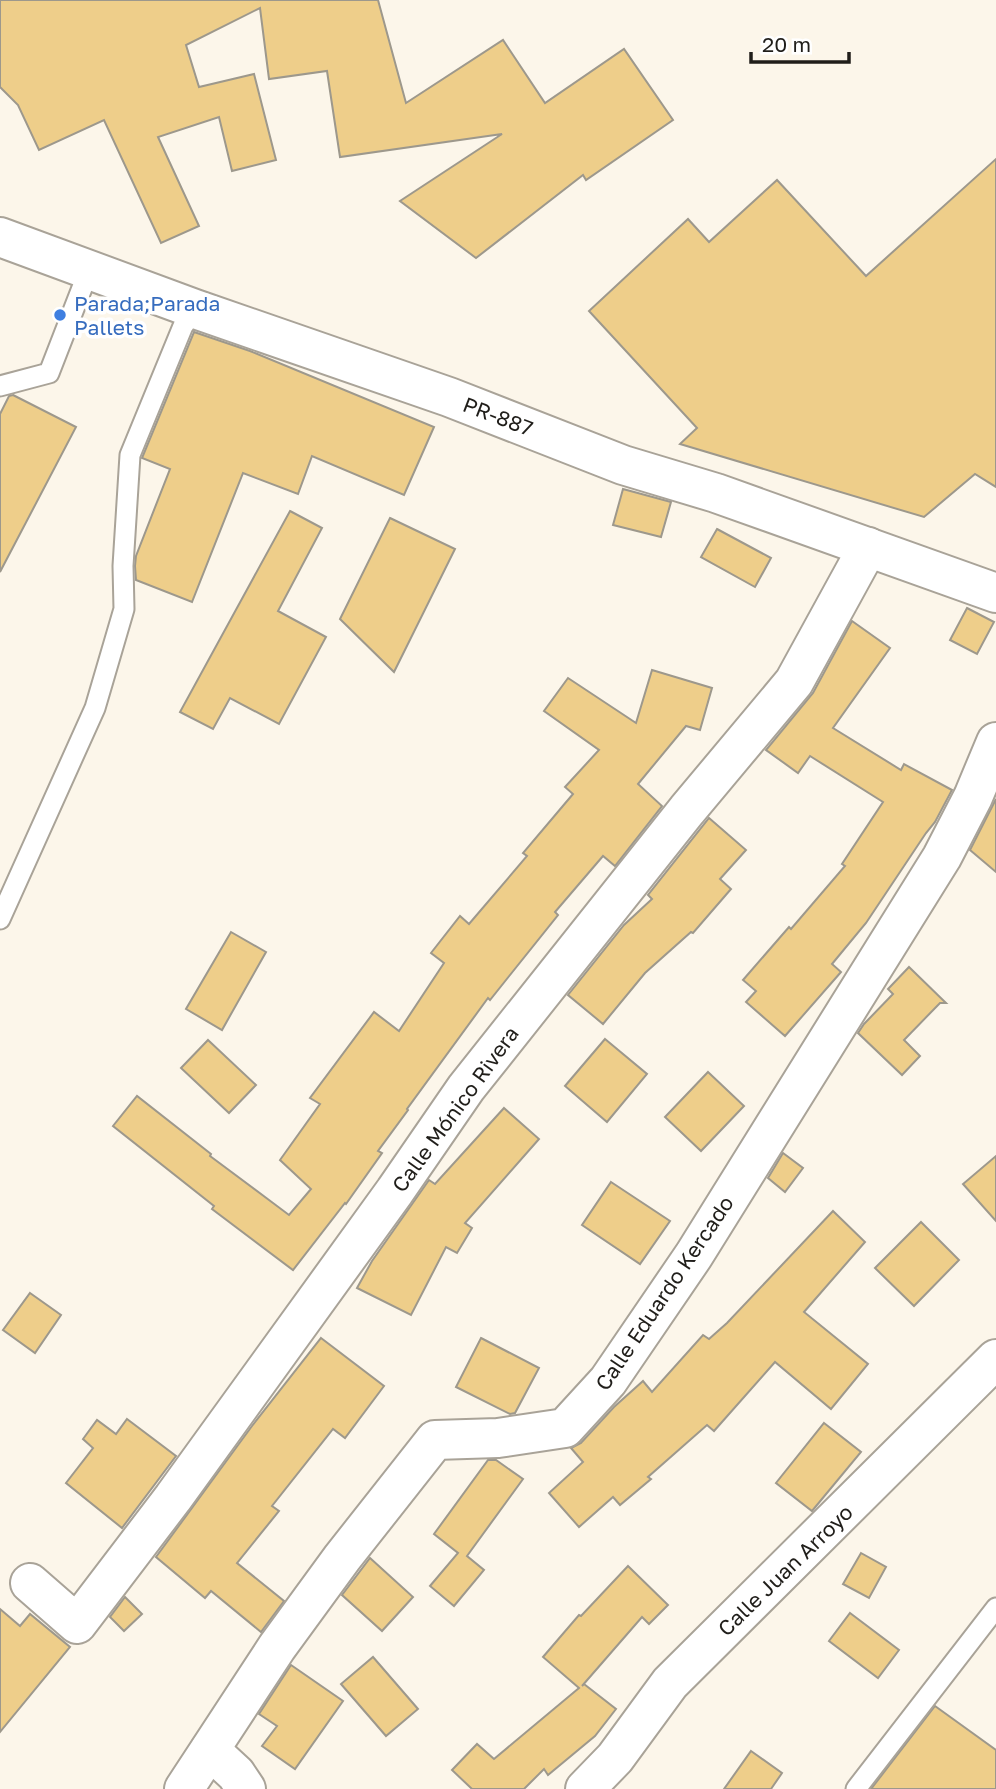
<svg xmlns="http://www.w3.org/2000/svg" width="996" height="1789" font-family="'Golos Text',sans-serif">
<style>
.building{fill:#eece8a;stroke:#9d988c;stroke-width:2}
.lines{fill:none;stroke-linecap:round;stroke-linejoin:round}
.service-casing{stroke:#a9a398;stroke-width:23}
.minor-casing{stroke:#a9a398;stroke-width:42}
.tertiary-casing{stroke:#a9a398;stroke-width:42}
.service{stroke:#fff;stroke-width:19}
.minor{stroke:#fff;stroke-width:38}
.tertiary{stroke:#fff;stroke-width:38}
.shop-dot{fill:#3f7fe0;stroke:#fff;stroke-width:2.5}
.labels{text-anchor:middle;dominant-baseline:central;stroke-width:7;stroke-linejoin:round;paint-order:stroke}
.shop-label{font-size:21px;fill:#366cbe;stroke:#fff;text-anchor:start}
.street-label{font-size:21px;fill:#201e1a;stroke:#fff}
</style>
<rect width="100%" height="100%" fill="#fcf6ea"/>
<g class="building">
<path d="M0 0H378L406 103 503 40 545 103 624 49 673 120 586 180 583 175 476 258 400 201 502 134 340 157 327 71 269 79 260 8 186 45 199 87 254 74 276 160 232 171 219 117 158 137 199 226 161 243 104 120 39 150 18 105 0 87Z"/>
<path d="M996 159V487L975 474 924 517 680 444 697 428 589 311 688 219 709 242 777 180 866 276Z"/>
<path d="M194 332 250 351 434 427 404 495 312 456 298 494 243 473 192 602 136 580 135 566 136 556 170 469 142 458Z"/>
<path d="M13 395 76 427 0 572V414L9 396Z"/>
<path d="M623 489 671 502 661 537 613 525Z"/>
<path d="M290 511 322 528 278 611 326 637 279 724 230 698 213 729 180 712Z"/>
<path d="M390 518 455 549 394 672 340 619Z"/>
<path d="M717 529 771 558 755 587 701 557Z"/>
<path d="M967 608 994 622 977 654 950 640Z"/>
<path d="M852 621 890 648 833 728 901 770 904 764 952 790 935 822 926 833 866 923 832 964 841 972 785 1036 746 1002 756 991 743 980 789 927 791 929 845 866 842 864 883 802 810 756 798 773 766 750 813 693Z"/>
<path d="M652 670 712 688 700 730 686 726 638 784 662 806 615 866 603 856 555 912 558 915 490 1000 488 998 407 1109 408 1110 378 1151 382 1153 346 1204 345 1203 293 1270 212 1209 214 1206 113 1126 137 1096 211 1154 210 1156 289 1215 311 1189 280 1160 320 1104 310 1098 374 1012 399 1031 444 963 431 953 460 916 469 924 527 856 523 853 573 794 565 787 599 750 544 711 568 678 636 723Z"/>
<path d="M996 799V872L970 850Z"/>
<path d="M709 818 746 850 720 879 731 889 693 933 691 932 645 973 603 1024 568 995 624 925 652 899 648 895Z"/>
<path d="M231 932 266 952 222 1030 186 1009Z"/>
<path d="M909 967 946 1003H940L904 1040 920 1056 902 1075 858 1033 864 1024 893 994 888 989Z"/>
<path d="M605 1039 647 1074 607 1122 565 1086Z"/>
<path d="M208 1040 256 1085 229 1113 181 1068Z"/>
<path d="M708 1072 744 1106 701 1151 665 1117Z"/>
<path d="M504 1108 539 1139 465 1223 472 1228 457 1253 446 1247 411 1315 357 1288 372 1261 429 1180 435 1184Z"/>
<path d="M783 1153 803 1168 785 1192 768 1178Z"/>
<path d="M996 1156V1221L963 1184Z"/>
<path d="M611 1182 670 1221 640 1264 582 1225Z"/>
<path d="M833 1211 865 1242 804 1312 868 1364 831 1409 775 1362 714 1431 707 1425 648 1477 651 1479 620 1505 613 1497 579 1527 549 1493 583 1462 571 1448 581 1443 614 1407 643 1381 652 1392 703 1335 709 1339 727 1323Z"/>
<path d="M921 1222 959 1260 914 1306 875 1268Z"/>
<path d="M30 1293 61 1315 35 1353 3 1330Z"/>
<path d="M321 1338 384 1386 345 1438 333 1429 272 1506 279 1511 237 1563 284 1601 261 1632 211 1591 205 1598 156 1557 252 1426Z"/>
<path d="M481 1338 539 1368 515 1413 510 1414 456 1387Z"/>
<path d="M127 1419 176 1456 122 1528 66 1483 93 1448 83 1439 97 1420 116 1434Z"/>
<path d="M824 1423 861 1452 812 1511 776 1483Z"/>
<path d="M488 1460H496L523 1479 467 1556 484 1570 454 1606 430 1586 458 1553 434 1534Z"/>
<path d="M861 1553 886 1567 869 1598 843 1584Z"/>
<path d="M370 1558 413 1597 382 1631 342 1595Z"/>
<path d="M628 1566 668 1605 649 1624 642 1617 582 1686 584 1684 616 1709 595 1736 548 1775 544 1769 524 1789H472L452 1770 477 1744 494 1759 579 1688 543 1657 579 1615 581 1616Z"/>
<path d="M125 1597 142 1614 124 1631 110 1617Z"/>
<path d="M0 1609 20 1626 30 1614 70 1647 0 1732Z"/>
<path d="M850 1613 899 1650 878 1678 829 1641Z"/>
<path d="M373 1657 418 1709 386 1736 341 1684Z"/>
<path d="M291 1665 343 1701 295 1769 262 1746 277 1726 259 1714Z"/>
<path d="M935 1706 996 1750V1789H871Z"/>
<path d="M751 1751 782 1773 771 1789H724Z"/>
</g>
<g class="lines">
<defs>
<g id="service">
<path d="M0 386 49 373 89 270"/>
<path d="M0 919 95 708 124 609 123 566 130 455 183 326 195 309"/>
<path d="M856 1789 996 1608"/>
</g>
<g id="minor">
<path d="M30 1583 77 1624 173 1498 395 1191 466 1088 687 810 794 682 868 547"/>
<path d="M210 1750 236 1774 246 1789"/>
<path d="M184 1789 277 1647 342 1558 435 1440 498 1438 565 1428 608 1381 694 1255 942 857 973 797 996 742"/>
<path d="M585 1789 615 1758 670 1683 996 1359"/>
</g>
<path id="tertiary" d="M0 237 195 309 449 397 623 465 716 493 996 593"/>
</defs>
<use href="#service" class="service-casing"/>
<use href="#minor" class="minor-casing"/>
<use href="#tertiary" class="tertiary-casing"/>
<use href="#service" class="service"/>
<use href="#minor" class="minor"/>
<use href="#tertiary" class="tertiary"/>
</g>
<circle class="shop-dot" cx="60" cy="315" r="7"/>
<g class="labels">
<g class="shop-label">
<text x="74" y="303">Parada;Parada<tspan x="74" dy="24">Pallets</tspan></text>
</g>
<g class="street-label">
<text transform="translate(498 416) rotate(21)">PR-887</text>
<text transform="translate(455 1109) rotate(-54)">Calle Mónico Rivera</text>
<text transform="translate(664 1293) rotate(-56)">Calle Eduardo Kercado</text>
<text transform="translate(785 1570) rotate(-44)">Calle Juan Arroyo</text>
</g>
</g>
<path d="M751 52v10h98v-10" fill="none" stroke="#201e1a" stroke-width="3.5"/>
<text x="762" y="52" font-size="21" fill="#201e1a" stroke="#ffffff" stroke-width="5" paint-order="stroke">20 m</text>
</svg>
